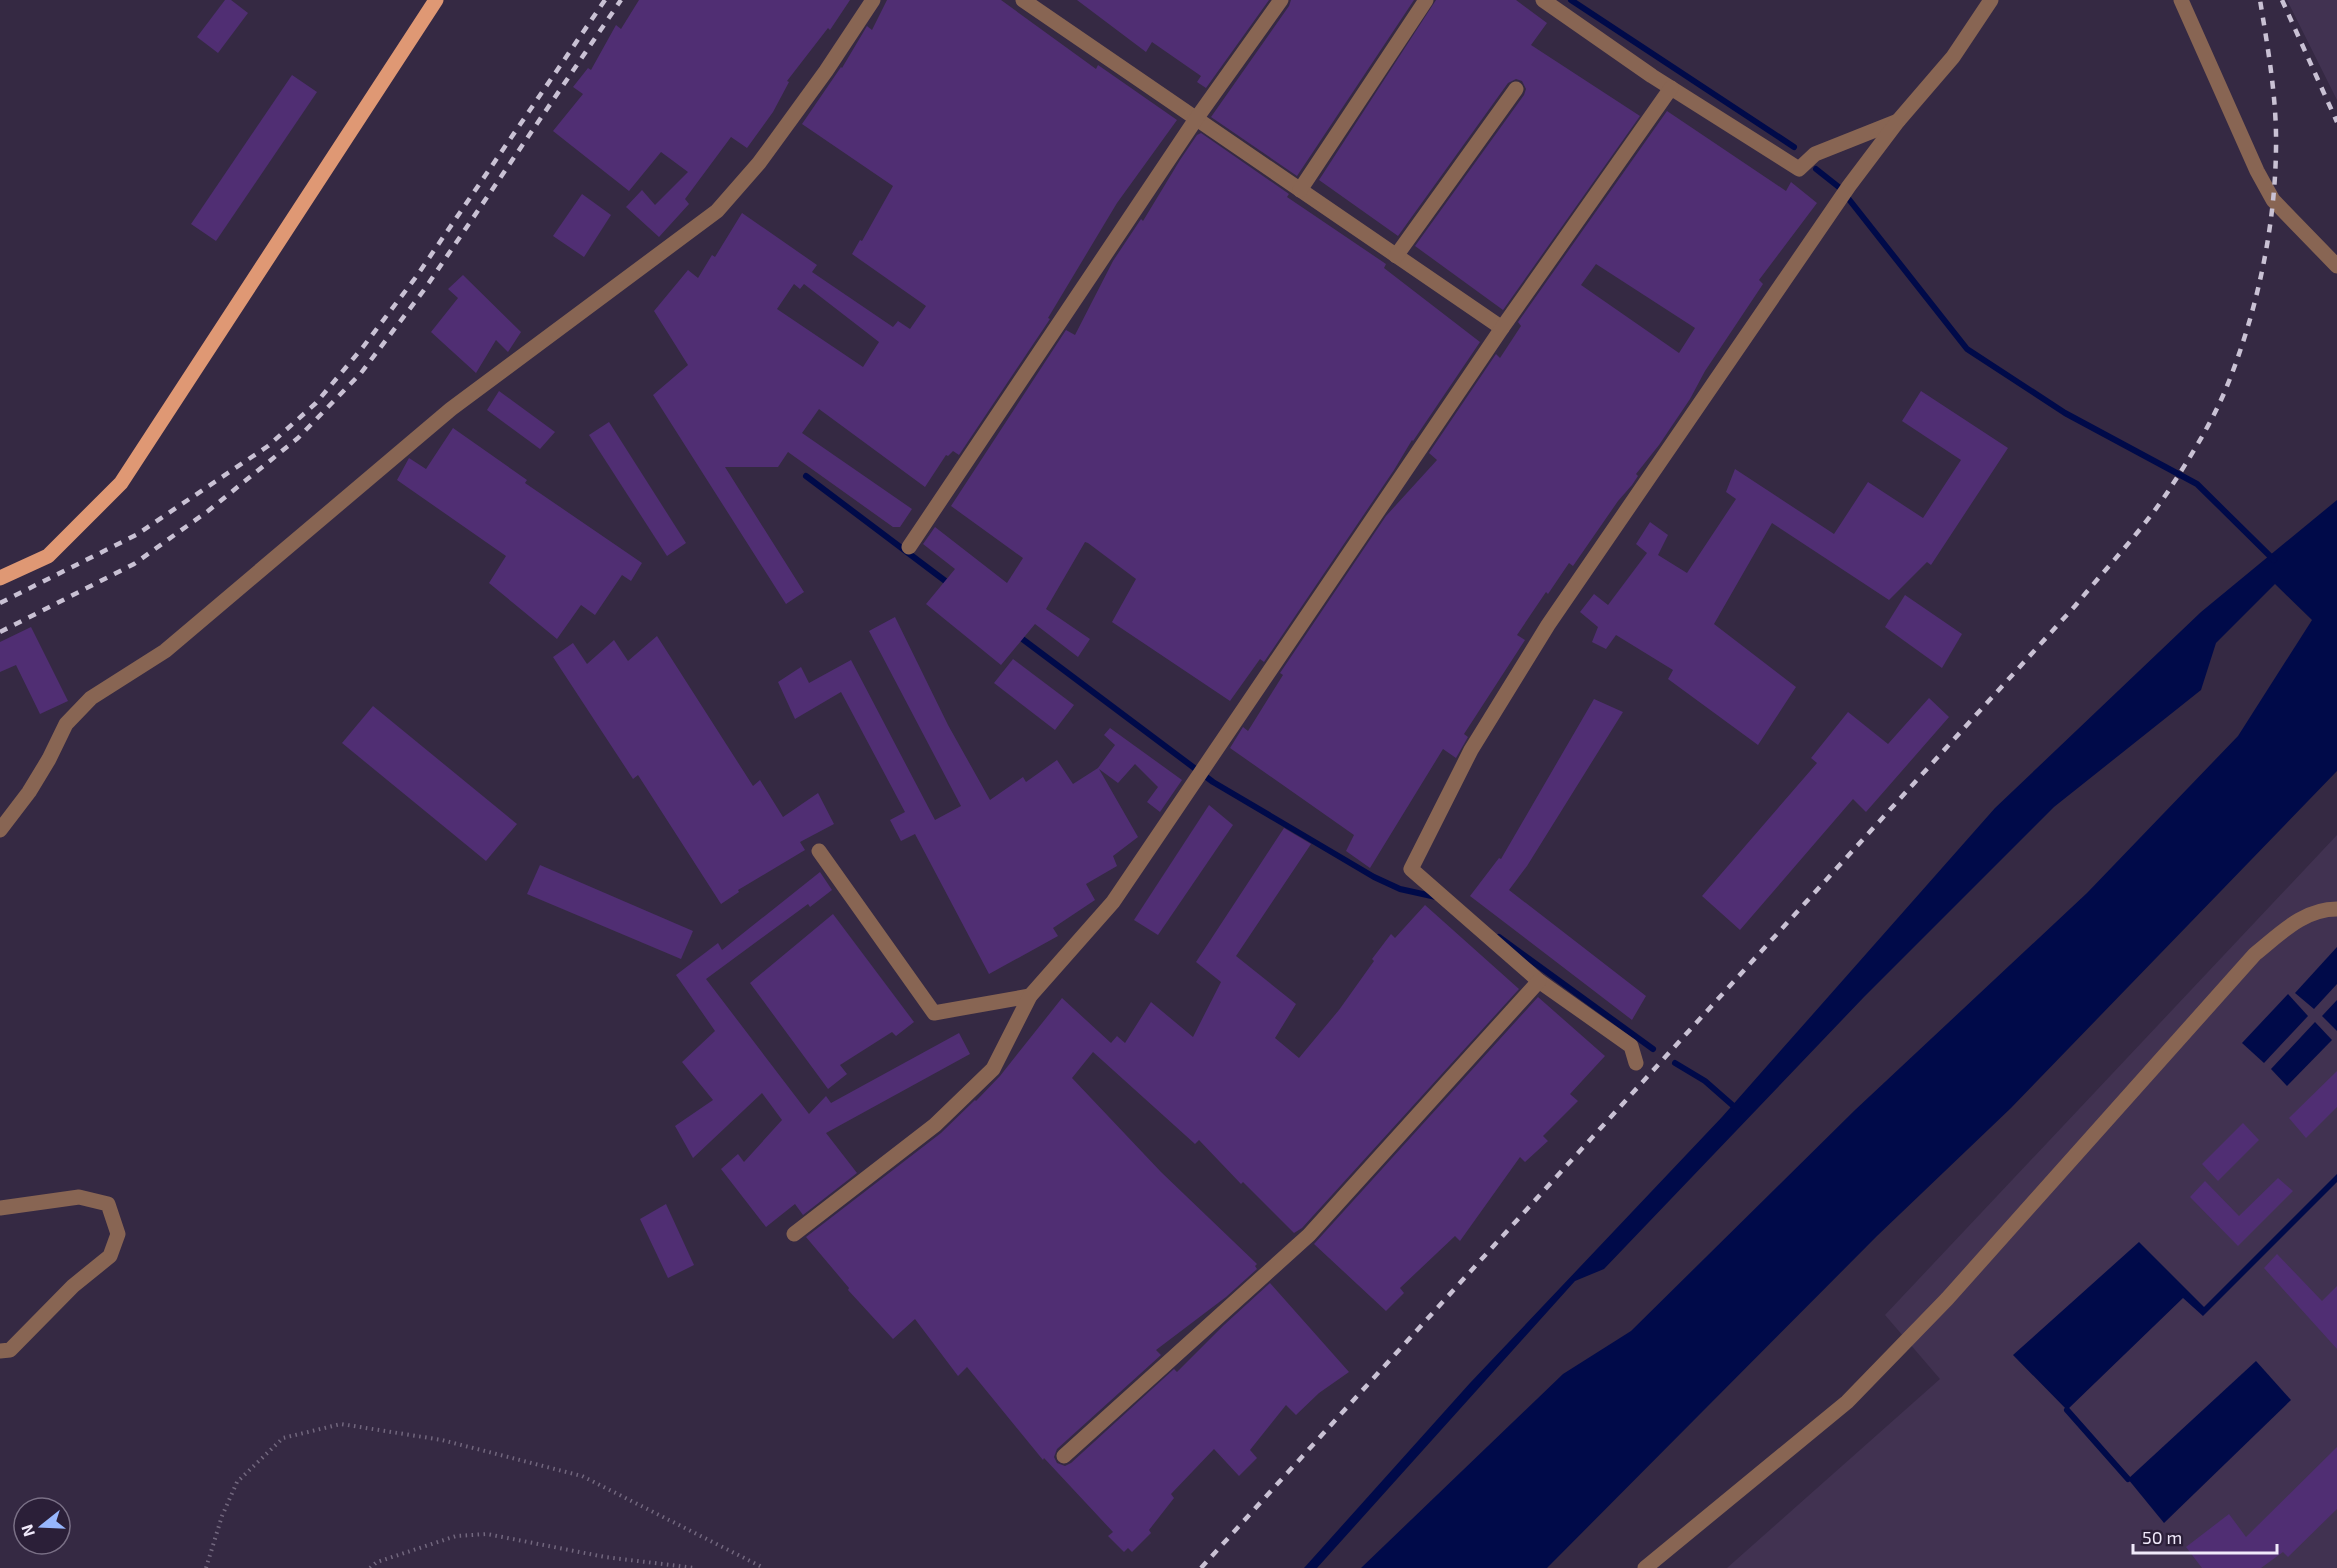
<svg xmlns="http://www.w3.org/2000/svg" width="2337" height="1568" font-family="'Exo 2',sans-serif">
<style>
.built{fill:#413251}
.water{fill:#000a49}
.lines{fill:none;stroke-linecap:round;stroke-linejoin:round}
.stream{stroke:#000a49;stroke-width:6}
.building{fill:#502e73;fill-rule:evenodd}
.path{stroke:#72677e;stroke-width:4;stroke-dasharray:1.5 4.5;stroke-linecap:butt}
.minor{stroke:#886553;stroke-width:15}
.major{stroke:#df9874;stroke-width:15}
.rail{stroke:#c9c1d4;stroke-width:4.5;stroke-dasharray:8 8;stroke-linecap:butt}
</style>
<rect width="100%" height="100%" fill="#352943"/>
<g class="built">
<path d="M2287 0H2337V100Z"/>
<path d="M2337 835V1568H1727L1940 1379 1885 1315Z"/>
</g>
<g class="water">
<path d="M2337 500V771L2011 1108 1877 1236 1547 1568H1361L1563 1374 1631 1331 1855 1110 2087 893 2238 736 2312 620 2275 584 2216 643 2201 690 2054 807 1864 997 1604 1269 1575 1281 1317 1568H1304L1470 1383 1722 1117 1995 808 2201 612Z"/>
<path d="M2337 947V984L2314 1009 2295 993Z"/>
<path d="M2288 994 2308 1016 2264 1063 2242 1043Z"/>
<path d="M2337 1000V1031L2322 1016Z"/>
<path d="M2315 1022 2332 1040 2287 1086 2271 1069Z"/>
<path d="M2337 1174V1182L2203 1316 2183 1298 2067 1410 2013 1355 2139 1242 2204 1307Z"/>
<path d="M2256 1361 2291 1400 2164 1523 2128 1479Z"/>
</g>
<g class="lines">
<g class="stream">
<path d="M1571 0 1794 147"/>
<path d="M1816 169 1840 188 1967 349 2065 413 2197 484 2274 560"/>
<path d="M806 476 952 586"/>
<path d="M1017 635 1213 782 1374 877 1400 889 1436 897"/>
<path d="M1499 937 1653 1049"/>
<path d="M1675 1063 1705 1081 1738 1110"/>
<path d="M2067 1410 2128 1479"/>
</g>
</g>
<g class="building">
<path d="M225 0H231L248 13 218 53 197 37Z"/>
<path d="M639 0H850L830 30 828 28 787 81 789 82 773 112 747 148 731 137 685 199 689 204 659 237 626 207 642 190 655 205 688 172 661 152 629 191 553 131 583 94 573 87 588 68 591 70 616 25 621 29Z"/>
<path d="M887 0H1001L1096 69 1098 65 1177 120 1117 203 1048 318 1050 319 959 455 953 451 948 456 946 455 925 487 819 409 802 433 912 509 900 527H893L788 452 778 467H725L804 592 786 604 653 395 688 365 654 311 688 270 698 278 712 255 715 257 742 213 817 265 812 272 893 327 898 321 910 329 926 306 852 254 860 240 862 241 893 186 802 124 841 67 842 68 867 26 872 30ZM794 284 800 289 804 284 879 342 863 367 777 309Z"/>
<path d="M1077 0H1269L1206 88 1197 82 1201 76 1152 42 1146 52Z"/>
<path d="M1291 0H1414L1297 176 1211 117 1289 6Z"/>
<path d="M1436 0H1516L1547 23 1531 45 1640 116 1503 310 1415 246 1524 95 1526 89 1522 81 1516 79 1508 83 1398 236 1319 180Z"/>
<path d="M292 75 317 92 216 241 191 224Z"/>
<path d="M1667 111 1786 191 1791 182 1817 203 1759 280 1763 284 1705 371 1690 399 1659 445 1636 474 1638 476 1632 485 1618 501 1573 566 1569 563 1548 594 1546 592 1517 635 1525 640 1464 734 1468 737 1456 758 1443 749 1370 868 1346 851 1354 835 1230 748 1243 727 1248 731 1283 675 1280 673 1386 516 1437 460 1429 453 1496 354 1500 358 1521 326 1518 322ZM1596 264 1695 328 1679 353 1581 285Z"/>
<path d="M1201 133 1289 194 1287 197 1386 264 1384 268 1480 342 1413 441 1412 440 1394 470 1264 662 1260 659 1230 701 1112 622 1136 579 1088 543 1085 542 1046 609 1090 639 1078 657 1035 624 1001 665 926 604 955 569 923 544 935 527 1007 583 1023 558 951 506 1066 330 1075 335 1113 261 1141 219 1143 221 1180 160 1197 135Z"/>
<path d="M582 194 611 215 584 257 553 236Z"/>
<path d="M463 275 521 332 508 352 496 340 476 373 431 332 458 298 448 289Z"/>
<path d="M499 391 555 432 540 449 487 410Z"/>
<path d="M1921 391 2008 448 1931 565 1927 562 1889 600 1772 523 1714 624 1796 687 1758 745 1668 679 1673 670 1616 635 1606 649 1592 642 1598 627 1580 612 1594 594 1608 605 1647 553 1636 544 1650 522 1668 535 1658 555 1687 573 1736 499 1726 492 1735 469 1834 534 1868 482 1923 518 1961 460 1902 421Z"/>
<path d="M609 422 686 543 667 556 589 435Z"/>
<path d="M453 428 527 480 525 483 642 563 631 581 622 575 595 615 581 605 557 639 489 583 506 556 397 480 409 458 426 469Z"/>
<path d="M1905 595 1962 634 1942 668 1885 627Z"/>
<path d="M895 617 948 725 990 800 1023 777 1026 782 1057 760 1073 784 1098 768 1115 745 1104 735 1110 728 1182 780 1160 812 1147 802 1158 787 1135 764 1118 783 1099 769 1138 837 1113 856 1117 866 1086 884 1095 900 1053 928 1058 936 989 974 915 834 901 841 890 820 905 812 841 692 795 719 778 682 801 667 809 683 851 660 935 820 961 806 869 631Z"/>
<path d="M31 627 68 701 40 714 16 665 0 672V642Z"/>
<path d="M657 636 753 786 760 780 783 817 818 793 834 824 800 842 805 850 738 890 739 892 721 904 638 775 633 779 553 657 573 643 587 664 614 640 628 661Z"/>
<path d="M1013 659 1074 705 1055 730 994 683Z"/>
<path d="M1929 698 1949 717 1866 812 1853 799 1740 930 1702 896 1817 763 1811 758 1848 712 1888 744Z"/>
<path d="M1594 699 1623 712 1527 866 1509 890 1646 996 1632 1020 1470 896 1499 858 1501 859Z"/>
<path d="M373 706 517 824 486 861 342 743Z"/>
<path d="M1209 805 1233 825 1158 935 1134 920Z"/>
<path d="M1284 828 1311 844 1236 956 1296 1004 1275 1038 1299 1058 1339 1010 1374 961 1372 959 1391 934 1395 938 1425 905 1519 989 1302 1228 1294 1233 1243 1182 1241 1184 1199 1140 1195 1144 1093 1052 1072 1078 1161 1172 1257 1264 1255 1266 1257 1269 1226 1297 1156 1350 1161 1355 1057 1449 1054 1457 1057 1463 1065 1466 1071 1463 1174 1369 1177 1372 1224 1325 1270 1283 1349 1372 1319 1393 1296 1415 1286 1405 1250 1450 1257 1458 1239 1476 1214 1449 1171 1494 1174 1498 1149 1530 1151 1533 1132 1552 1128 1548 1124 1552 1108 1536 1113 1532 1044 1458 1043 1460 967 1367 958 1376 915 1319 893 1339 848 1290 849 1288 806 1237 941 1133 975 1100 976 1101 1000 1076 1062 998 1111 1043 1117 1036 1125 1043 1151 1002 1193 1037 1221 982 1196 962Z"/>
<path d="M540 865 693 931 681 959 527 894Z"/>
<path d="M820 872 832 890 810 907 808 904 706 979 809 1114 826 1096 831 1103 959 1033 970 1054 826 1133 857 1173 803 1215 795 1204 766 1227 721 1169 738 1154 744 1162 782 1120 762 1093 693 1158 675 1126 713 1100 682 1062 715 1031 676 975 718 943 722 950Z"/>
<path d="M833 914 914 1022 896 1036 892 1032 840 1065 847 1074 828 1089 750 983Z"/>
<path d="M1538 997 1605 1056 1570 1094 1578 1101 1543 1136 1548 1141 1525 1162 1520 1157 1460 1241 1455 1236 1400 1288 1404 1293 1386 1311 1314 1244Z"/>
<path d="M2337 1071V1107L2306 1138 2289 1118Z"/>
<path d="M2243 1123 2259 1140 2218 1181 2202 1164Z"/>
<path d="M2278 1178 2293 1191 2238 1246 2190 1197 2205 1181 2239 1216Z"/>
<path d="M666 1204 694 1265 668 1278 640 1219Z"/>
<path d="M2277 1254 2322 1301 2337 1286V1349L2264 1268Z"/>
<path d="M2337 1447V1509L2288 1557 2283 1552 2261 1568H2202L2186 1547 2229 1514 2246 1537Z"/>
</g>
<g class="lines">
<g class="path">
<path d="M206 1568 222 1516 237 1482 283 1438 341 1424 442 1440 582 1476 764 1568"/>
<path d="M370 1568 377 1562 456 1536 487 1534 605 1557 695 1568"/>
</g>
<g class="minor">
<path d="M1023 0 1502 328"/>
<path d="M1543 0 1652 76 1799 169 1815 154 1898 121"/>
<path d="M2181 0 2257 171 2273 200 2337 266"/>
<path d="M1300 190 1426 0"/>
<path d="M1396 256 1516 89"/>
<path d="M909 547 1196 119 1281 0"/>
<path d="M0 830 29 792 49 759 66 724 91 698 165 651 451 409 717 211 759 163 826 71 873 0"/>
<path d="M819 851 934 1013 1030 996"/>
<path d="M1636 1063 1631 1046 1539 981 1411 869 1471 750 1548 625 1849 186 1898 121 1953 57 1991 0"/>
<path d="M0 1208 79 1197 108 1204 118 1234 110 1256 73 1286 10 1350 0 1351"/>
<path d="M794 1234 935 1125 993 1069 1030 996 1113 902 1502 328 1671 88"/>
<path d="M1064 1456 1309 1235 1539 981"/>
<path d="M1645 1568 1847 1402 1947 1299 2255 954C2280 934 2303 909 2337 909"/>
</g>
<path class="major" d="M0 578 48 556 121 483 436 0"/>
<g class="rail">
<path d="M2282 0 2337 122"/>
<path d="M0 603 136 535 268 446 316 403 363 347 416 277 605 0"/>
<path d="M0 632 134 564 208 511 298 438 361 373 424 290 621 0"/>
<path d="M1201 1568 2075 606C2106 568 2142 531 2169 490 2189 459 2210 426 2225 391 2256 316 2275 230 2276 149 2277 99 2268 49 2260 0"/>
</g>
</g>
<g transform="translate(42 1526) rotate(252)"><circle r="28" fill="#2b1f38" stroke="#7a7086" stroke-width="1.5"/>
<path d="M0-4.5L10 22L0 15L-10 22Z" fill="#97b6fd"/>
<text y="-9" font-size="16" font-weight="bold" text-anchor="middle" fill="#f0e9fa">N</text>
</g>
<path d="M2133 1544v9h144v-9" fill="none" stroke="#f0e9fa" stroke-width="3"/>
<text x="2142" y="1544" font-size="18" fill="#f0e9fa" stroke="#2b1f38" stroke-width="4.5" paint-order="stroke">50 m</text>
</svg>
